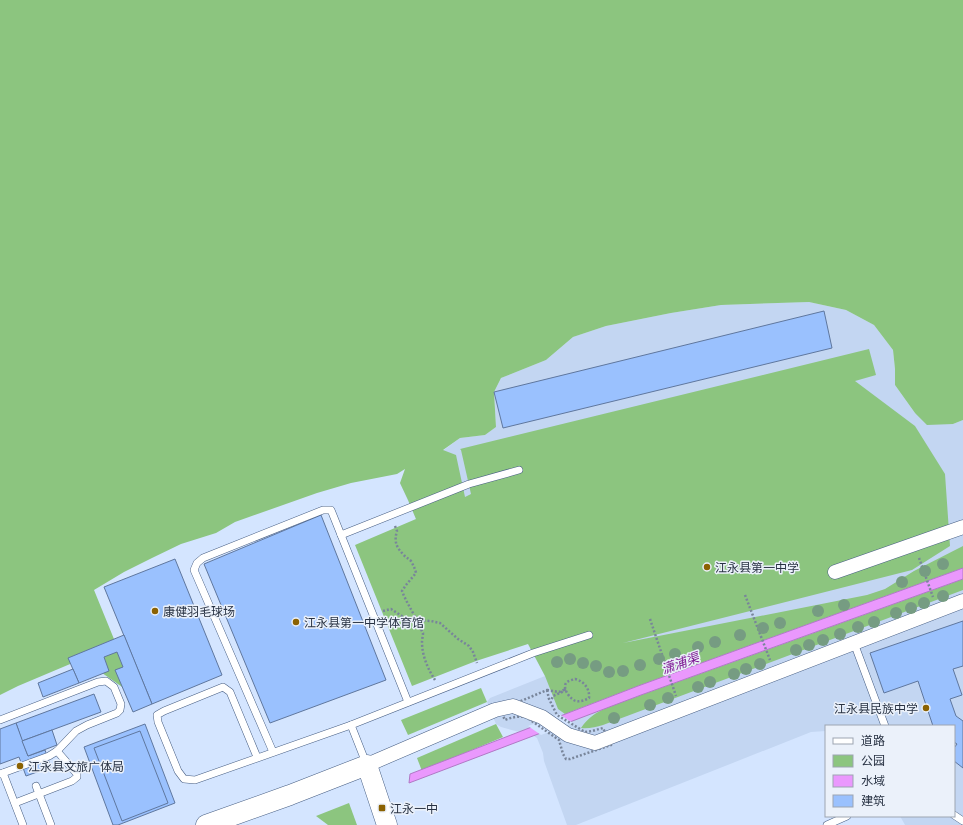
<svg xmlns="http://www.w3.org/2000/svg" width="963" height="825" font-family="Manrope,'Noto Sans SC',sans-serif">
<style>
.built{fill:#c3d6f2}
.green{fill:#8cc57f}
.water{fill:#ea98fd;stroke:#b079c5}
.pier{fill:#d4e5ff}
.building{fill:#9ac1fe;stroke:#5f779e}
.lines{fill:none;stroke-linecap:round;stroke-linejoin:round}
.lane-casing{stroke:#475e83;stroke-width:8}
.street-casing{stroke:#475e83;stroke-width:15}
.secondary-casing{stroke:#475e83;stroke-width:21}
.path{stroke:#78859a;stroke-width:2.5;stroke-dasharray:2 2;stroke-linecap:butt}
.lane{stroke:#fff;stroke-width:7}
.street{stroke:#fff;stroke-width:14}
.secondary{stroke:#fff;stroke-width:20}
.tree{fill:#769c82}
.poi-dot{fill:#8b6202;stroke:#ebf1fa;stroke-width:1.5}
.labels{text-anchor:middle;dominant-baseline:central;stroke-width:3;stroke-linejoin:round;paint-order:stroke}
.poi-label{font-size:12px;fill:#283243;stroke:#ebf1fa;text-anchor:start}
.water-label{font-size:13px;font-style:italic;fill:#7e1993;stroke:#ebf1fa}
</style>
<rect width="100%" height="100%" fill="#d4e5ff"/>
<path class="built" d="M809 302 846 310 874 325 893 350 895 369V385L915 413 953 424 963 420V825H905L900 816H954V726H826V731L811 732 576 825H567L544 761 543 753 537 738 534 736 501 727 496 724 487 702 490 698 545 676 530 646 516 623 422 534 411 507 400 483 460 438 485 435 496 427 494 392 501 378 546 360 573 337 606 326 671 313 721 305Z"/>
<g class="green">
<path d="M0 0H963V420L953 424 927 425 915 413 895 385V369L893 350 874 325 846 310 809 302 721 305 671 313 606 326 573 337 546 360 501 378 494 392 496 427 485 435 460 438 443 450 456 455 465 497 471 494 461 450 460 449 869 349 876 375 855 381 915 426 945 474 950 546 912 570 623 643 867 595 885 589 914 571 963 546V568L638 686 565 714 558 709 545 676 528 644 476 661 412 686 355 545 416 519 408 500 400 483 405 469 397 474 351 483 317 493 235 522 216 533 181 544 152 558 124 572 94 590 138 698 82 659 18 686 0 695Z"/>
<path d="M963 579V590L603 725C596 727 588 729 581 728 594 708 620 703 641 695Z"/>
<path d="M481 688 487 702 408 735 401 720Z"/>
<path d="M496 724 503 737 422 771 417 758Z"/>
<path d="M349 803 357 825H328L316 816Z"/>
</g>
<path class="water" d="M963 568V579L641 695 409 783 410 774 638 686Z"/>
<path class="pier" d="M559 714 573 723 541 735 528 726Z"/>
<g class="building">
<path d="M824 311 832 348 503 428 494 392Z"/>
<path d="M321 515 386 680 270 723 204 564Z"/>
<path d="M175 559 222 675 152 704 104 587Z"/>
<path d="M963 621V666L953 669 962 695 950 699 956 716 963 721V768L954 761V748L957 744 954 742V726H933L918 681 884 693 870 653Z"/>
<path d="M124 635 152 704 133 712 115 670 123 667 117 652 104 657 109 671 79 683 68 658Z"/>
<path d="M73 669 79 683 43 697 38 683Z"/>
<path d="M94 694 101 712 22 741 16 723Z"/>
<path d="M16 723 28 756 45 750 51 767 26 776 19 757 0 764V729Z"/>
<path d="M145 724 175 803 118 825H113L84 747Z"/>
<path d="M52 730 57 745 28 756 22 741Z"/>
<path d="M140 731 168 803 122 821 94 748Z"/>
</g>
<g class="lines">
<defs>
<g id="lane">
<path d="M341 535 469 484 519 470"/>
<path d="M854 643 885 726"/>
<path d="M0 720 98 682 106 681 114 687 121 704 120 710 117 713 87 725 76 731 57 751 49 756 0 774"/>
<path d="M273 752 194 570 197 563 203 558 323 510H331L408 702"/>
<path d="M257 757 230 692 223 687 164 711 157 715 158 722 178 771 184 779 195 780 351 725"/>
<path d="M366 763 351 725 533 653 589 635"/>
<path d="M3 773 23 825"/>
<path d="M36 786 51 825"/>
<path d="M15 803 72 781 77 777V774L57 751"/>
<path d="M954 815 963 821"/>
<path d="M827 825 847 816"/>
</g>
<g id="street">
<path d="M835 572 963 527"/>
<path d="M367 765 495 710 513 706 542 717 568 735 595 743 963 601"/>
</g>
<path id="secondary" d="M206 825 290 795 367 765 387 825"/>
</defs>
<use href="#lane" class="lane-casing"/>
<use href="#street" class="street-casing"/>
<use href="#secondary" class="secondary-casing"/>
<g class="path">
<path d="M395 526 397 531C394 541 396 547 403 554 405 557 408 558 411 561 413 565 415 568 416 573L406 585 402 591C407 604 415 615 420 627 421 629 422 631 423 633 423 636 422 639 422 642 422 656 428 669 435 680"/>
<path d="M919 558 933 597"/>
<path d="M745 595 770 660"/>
<path d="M383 611 391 609 408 620 431 621 440 623 458 639 469 646 473 652 477 663"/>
<path d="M650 619 676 696"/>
<path d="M575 679C584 681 590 689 589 698 585 700 581 702 576 701 571 700 562 689 566 683 567 681 572 680 575 679Z"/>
<path d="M547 690 549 699 557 715 585 732 592 731 603 728 611 745 570 759H566L563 754 559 740 526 717C519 716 512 717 505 720L500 710Z"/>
<path d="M547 690 559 692 566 689 562 692 553 696 551 701"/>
</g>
<use href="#lane" class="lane"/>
<use href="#street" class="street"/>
<use href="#secondary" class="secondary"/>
</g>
<g class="tree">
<circle cx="943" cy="564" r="6"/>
<circle cx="925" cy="571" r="6"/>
<circle cx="902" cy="582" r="6"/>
<circle cx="943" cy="596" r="6"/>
<circle cx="924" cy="603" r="6"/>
<circle cx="844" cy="605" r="6"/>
<circle cx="911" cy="608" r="6"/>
<circle cx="818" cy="611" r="6"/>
<circle cx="896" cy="613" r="6"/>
<circle cx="874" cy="622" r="6"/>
<circle cx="780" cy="623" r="6"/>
<circle cx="858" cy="627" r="6"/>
<circle cx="763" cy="628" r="6"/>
<circle cx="840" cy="634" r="6"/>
<circle cx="740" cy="635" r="6"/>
<circle cx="823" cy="640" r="6"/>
<circle cx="715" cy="642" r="6"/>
<circle cx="809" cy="645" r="6"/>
<circle cx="698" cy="647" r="6"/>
<circle cx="796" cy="650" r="6"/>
<circle cx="675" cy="654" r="6"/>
<circle cx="570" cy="659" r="6"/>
<circle cx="659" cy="659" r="6"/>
<circle cx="557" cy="662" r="6"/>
<circle cx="583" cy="663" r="6"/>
<circle cx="760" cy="664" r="6"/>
<circle cx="640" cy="665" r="6"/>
<circle cx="596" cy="666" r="6"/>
<circle cx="746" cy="669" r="6"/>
<circle cx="623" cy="671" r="6"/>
<circle cx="609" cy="672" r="6"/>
<circle cx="734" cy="674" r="6"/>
<circle cx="710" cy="682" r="6"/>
<circle cx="698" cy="687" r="6"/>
<circle cx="668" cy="698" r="6"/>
<circle cx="650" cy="705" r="6"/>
<circle cx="614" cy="718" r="6"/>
</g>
<g class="poi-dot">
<circle cx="707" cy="567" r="4"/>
<circle cx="155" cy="611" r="4"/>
<circle cx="296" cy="622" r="4"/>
<circle cx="926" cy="708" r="4"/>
<circle cx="20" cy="766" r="4"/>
<rect x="378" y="804" width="8" height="8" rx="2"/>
</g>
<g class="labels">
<g class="poi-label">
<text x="715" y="567">江永县第一中学</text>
<text x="163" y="611">康健羽毛球场</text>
<text x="304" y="622">江永县第一中学体育馆</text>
<text x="918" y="708" text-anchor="end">江永县民族中学</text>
<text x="28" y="766">江永县文旅广体局</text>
<text x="390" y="808">江永一中</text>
</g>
<g class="water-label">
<text transform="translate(680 663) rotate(-20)">潇浦渠</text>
</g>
</g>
<rect x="825" y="725" width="130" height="92" fill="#ebf1fa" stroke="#9da5b1"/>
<rect x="833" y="738" width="20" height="6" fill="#ffffff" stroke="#9da5b1"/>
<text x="861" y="745" font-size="12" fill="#283243">道路</text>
<rect x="833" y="755" width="20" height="12" fill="#8cc57f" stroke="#9da5b1"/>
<text x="861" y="765" font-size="12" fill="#283243">公园</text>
<rect x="833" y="775" width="20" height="12" fill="#ea98fd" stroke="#9da5b1"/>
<text x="861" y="785" font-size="12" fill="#283243">水域</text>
<rect x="833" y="795" width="20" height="12" fill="#9ac1fe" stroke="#9da5b1"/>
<text x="861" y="805" font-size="12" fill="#283243">建筑</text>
</svg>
